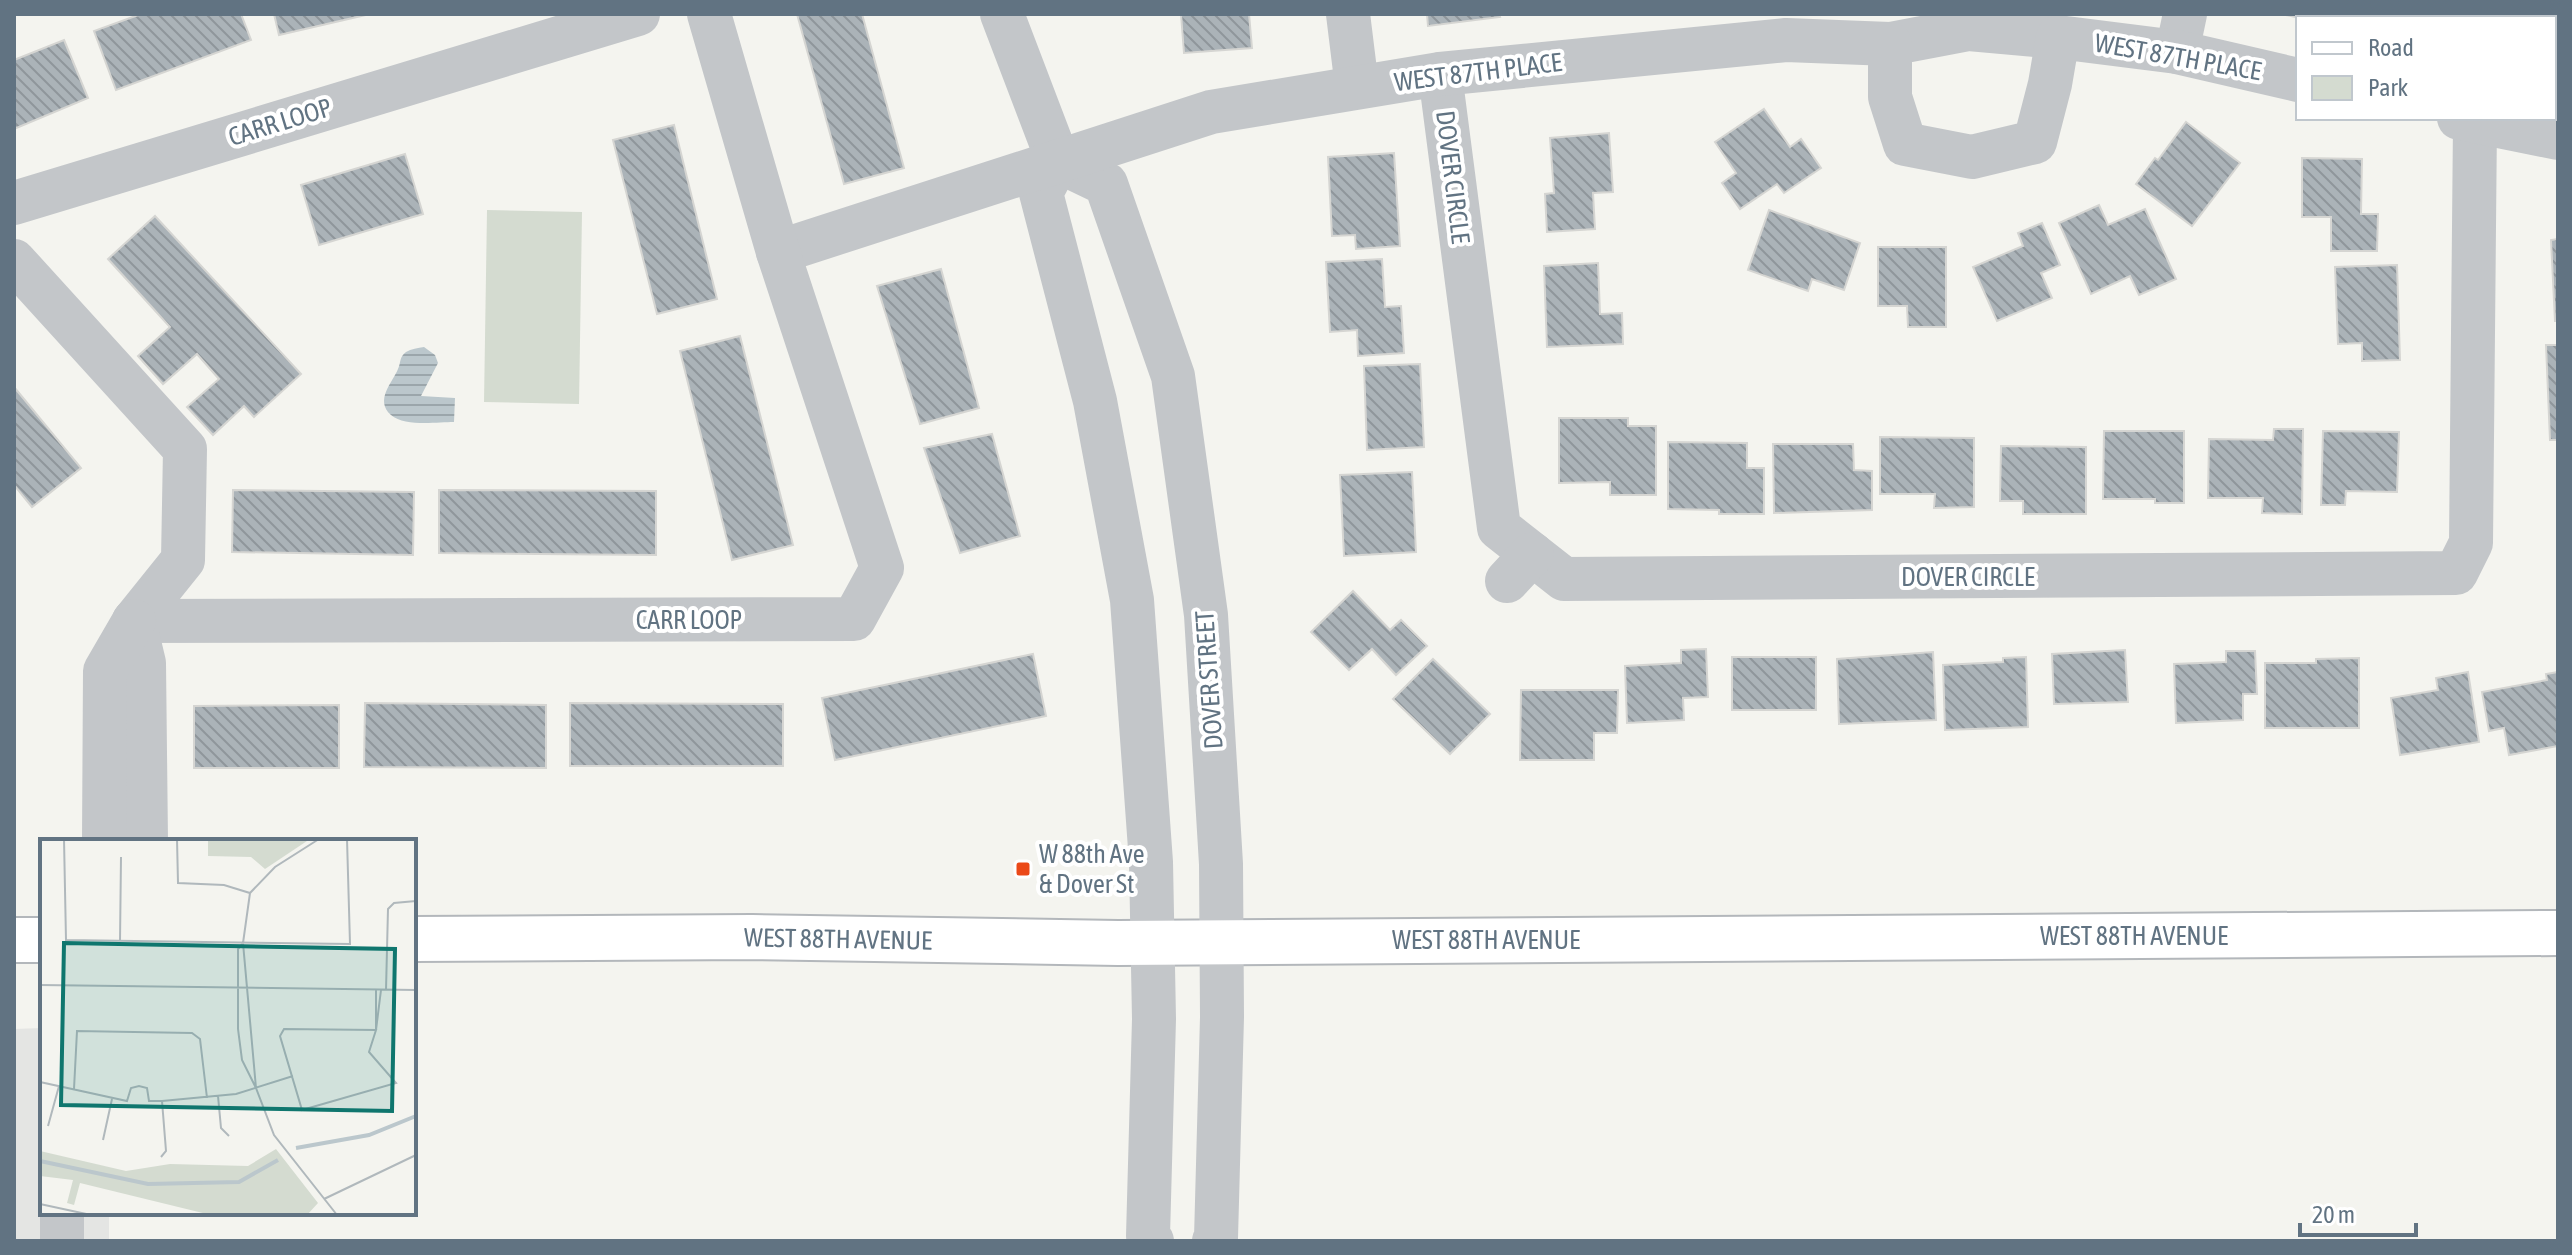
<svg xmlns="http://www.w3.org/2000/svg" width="2572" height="1255" font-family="'Asap Condensed',sans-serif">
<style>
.built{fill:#e4e5e3}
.green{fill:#d4dbd0}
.water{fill:url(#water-rules)}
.building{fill:url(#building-back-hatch);stroke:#d5d5d2;stroke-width:2}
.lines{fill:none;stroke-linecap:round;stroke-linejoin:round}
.major-casing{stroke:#b3b7bb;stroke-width:48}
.minor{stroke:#c3c6c9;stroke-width:44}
.major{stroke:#fff;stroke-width:44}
.poi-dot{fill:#eb4918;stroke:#fff;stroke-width:3}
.labels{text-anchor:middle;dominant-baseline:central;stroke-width:8;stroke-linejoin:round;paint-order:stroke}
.street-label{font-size:26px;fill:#617382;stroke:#fff}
.poi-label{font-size:26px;fill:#617382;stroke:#fff;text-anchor:start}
.inset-river{fill:none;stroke:#bbc7cc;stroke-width:4}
.inset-road{fill:none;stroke:#b0b8bc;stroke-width:2}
.view{fill:#0f766e;fill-opacity:0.15;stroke:#0f766e;stroke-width:4}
.inset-edge{fill:none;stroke:#617382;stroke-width:4}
</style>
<defs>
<pattern id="water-rules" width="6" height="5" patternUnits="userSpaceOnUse" patternTransform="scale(2)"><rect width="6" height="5" fill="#bbc7cc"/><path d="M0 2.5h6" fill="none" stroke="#9ba6ab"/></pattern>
<pattern id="building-back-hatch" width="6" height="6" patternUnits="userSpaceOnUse" patternTransform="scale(2)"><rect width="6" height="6" fill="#abb3b8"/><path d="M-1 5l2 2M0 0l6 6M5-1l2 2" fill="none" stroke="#8f969b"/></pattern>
</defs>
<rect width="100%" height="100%" fill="#f4f4ef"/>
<path class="built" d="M42 1028V1213H109V1241H14V1029Z"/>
<path class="green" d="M487 210 582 212 579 404 484 402Z"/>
<path class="water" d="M424 347 435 355 438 363 421 396 455 398 454 422C437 422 405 427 391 415 374 400 393 382 398 369 401 363 399 357 406 352 411 349 418 348 424 347Z"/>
<g class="building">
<path d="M141 14H241L251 40 116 90 94 31Z"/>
<path d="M274 14H370L279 35Z"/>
<path d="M797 14H862L904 168 844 184Z"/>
<path d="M1181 14H1249L1252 48 1184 53Z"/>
<path d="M1427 14H1499L1500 17 1428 26Z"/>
<path d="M2281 14H2346L2345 18H2300Z"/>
<path d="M2492 14H2547L2546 18H2491Z"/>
<path d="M64 40 88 98 14 129V60Z"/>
<path d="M1764 109 1790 147 1801 139 1821 168 1784 193 1777 184 1740 209 1722 183 1736 173 1715 142Z"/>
<path d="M2186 122 2240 163 2192 226 2136 184 2155 158 2158 160Z"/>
<path d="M674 125 717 299 657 314 613 140Z"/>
<path d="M1609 133 1613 192 1593 193 1595 229 1547 232 1545 194 1554 193 1550 138Z"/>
<path d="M1394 153 1400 246 1356 249 1355 235 1332 236 1328 157Z"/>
<path d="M405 154 423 214 319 245 301 185Z"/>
<path d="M2302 158 2362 159 2361 214H2378L2377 251H2331V217H2302Z"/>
<path d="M2099 205 2108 225 2145 209 2176 279 2139 295 2130 276 2091 294 2059 223Z"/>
<path d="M1769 210 1860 243 1844 290 1812 279 1808 291 1748 270Z"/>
<path d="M155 216 301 374 254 417 244 406 213 435 187 407 219 379 197 354 163 384 138 356 170 327 108 259Z"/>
<path d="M2042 223 2060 265 2041 273 2052 298 1997 321 1973 267 2023 246 2018 233Z"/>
<path d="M2558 239V321H2555L2551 240Z"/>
<path d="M1878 247H1946V327H1908L1907 306H1878Z"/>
<path d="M1382 259 1385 307 1401 306 1404 353 1358 356 1357 330 1330 332 1326 262Z"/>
<path d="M1598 263 1600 314 1622 313 1623 344 1547 347 1544 266Z"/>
<path d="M2397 265 2400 360 2362 361V343L2338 344 2335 267Z"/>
<path d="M941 269 979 408 920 424 877 286Z"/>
<path d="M740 336 793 545 732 560 680 351Z"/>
<path d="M2546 345H2558V440H2550Z"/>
<path d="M1420 364 1424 447 1367 450 1364 366Z"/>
<path d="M14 387 81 468 32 507 14 485Z"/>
<path d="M1559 418H1628V426H1656V495H1610V482L1559 483Z"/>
<path d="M2274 429H2303L2302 514 2262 513 2263 498H2208L2209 439 2273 440Z"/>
<path d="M2104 431H2184V503H2155V499H2103Z"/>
<path d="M2323 431 2399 432 2397 492 2346 491 2345 505H2321Z"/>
<path d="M992 434 1020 536 960 553 924 448Z"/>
<path d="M1880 437 1974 438V507L1934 508 1935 494H1880Z"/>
<path d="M1668 442 1747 443V468H1764V514H1719V510L1668 509Z"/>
<path d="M1773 444H1853L1854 470 1872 471V510L1774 513Z"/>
<path d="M2001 446 2086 447V514H2023V501H2000Z"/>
<path d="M1412 472 1416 552 1344 556 1340 475Z"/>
<path d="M233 490 414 492 413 555 232 552Z"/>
<path d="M439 490 656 491V555L439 553Z"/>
<path d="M1353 591 1390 630 1401 620 1427 646 1396 675 1372 649 1349 670 1311 632Z"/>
<path d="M1706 649 1708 697 1683 698 1684 720 1627 723 1625 666 1681 663V650Z"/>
<path d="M2125 650 2128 702 2054 704 2052 654Z"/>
<path d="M2226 651H2255L2257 694H2243V720L2176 723 2174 664 2226 662Z"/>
<path d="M1933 652 1936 720 1839 724 1837 659Z"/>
<path d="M1033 654 1046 716 835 760 822 698Z"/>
<rect x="1732" y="657" width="84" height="53"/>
<path d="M2026 657 2028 727 1945 730 1943 665 2003 662V658Z"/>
<path d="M2359 658V728H2265V663H2316V659Z"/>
<path d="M1433 659 1490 714 1450 754 1393 699Z"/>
<path d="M2468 672 2479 742 2400 755 2391 698 2438 690 2436 678Z"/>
<path d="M2558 672V746L2509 755 2504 728 2489 731 2482 692 2547 680 2546 674Z"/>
<path d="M1521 690H1618L1617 733H1594V760H1520Z"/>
<path d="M365 703 546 705V768L364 767Z"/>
<path d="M570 703 783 704V766H570Z"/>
<path d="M339 705V768H194V706Z"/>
</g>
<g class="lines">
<defs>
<g id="major">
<path d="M414 939 752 937 1118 943 2558 933"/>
<path d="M14 940H42"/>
</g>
</defs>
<use href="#major" class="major-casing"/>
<g class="minor">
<path d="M1002 14 1058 161 1106 184 1173 376 1206 615 1221 864 1222 1017 1216 1238 1214 1241"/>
<path d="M1348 14 1357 87"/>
<path d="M1890 44 1969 29 2058 37"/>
<path d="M2177 52 2185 14"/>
<path d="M1440 74 1499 528 1564 579 2456 573 2471 543 2475 122"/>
<path d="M2459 118 2558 138"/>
<path d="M1058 161 1041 193 1095 401 1132 600 1151 862 1154 1019 1148 1236 1152 1241"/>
<path d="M14 203 638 14"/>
<path d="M778 252 1211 112 1440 74 1786 40 1890 44V97L1905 144 1972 157 2035 142 2050 84 2058 37 2177 52 2298 80"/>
<path d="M14 261 185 449 183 560 134 621 854 619 882 568 778 252 709 14"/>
<path d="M1507 581 1532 554"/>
<path d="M134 621 144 663 146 841"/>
<path d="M104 841 105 671 134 621"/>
<path d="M62 1213V1241"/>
</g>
<use href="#major" class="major"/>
</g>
<rect class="poi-dot" x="1015" y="861" width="16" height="16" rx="4"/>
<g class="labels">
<g class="street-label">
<text transform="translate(2178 57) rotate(10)">WEST 87TH PLACE</text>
<text transform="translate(1478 72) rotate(-7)">WEST 87TH PLACE</text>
<text transform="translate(280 122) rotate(-17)">CARR LOOP</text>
<text transform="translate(1453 177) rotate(83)">DOVER CIRCLE</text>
<text x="1968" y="577">DOVER CIRCLE</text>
<text x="689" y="620">CARR LOOP</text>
<text transform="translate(1209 680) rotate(-94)">DOVER STREET</text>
<text x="2134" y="936">WEST 88TH AVENUE</text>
<text transform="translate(838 939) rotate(1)">WEST 88TH AVENUE</text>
<text x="1486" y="940">WEST 88TH AVENUE</text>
</g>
<g class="poi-label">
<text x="1039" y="854">W 88th Ave<tspan x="1039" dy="30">&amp; Dover St</tspan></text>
</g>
</g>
<g transform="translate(40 839)">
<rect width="376" height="376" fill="#f4f4ef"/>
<path d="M168 0H270L225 30 211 18 168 17ZM236 310 278 364 267 376H171L40 344 34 366 27 364 33 341 0 337V312L86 332 130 325 208 327Z" fill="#d4dbd0"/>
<path class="inset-river" d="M256 309 329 296 376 277M0 322 108 345 199 343 238 321"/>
<path class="inset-road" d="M24 0 26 101 310 105 307 0M137 0 138 44 184 46 210 54 235 28 279 0M210 54 203 104 216 249 234 296 297 376M80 102 81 18M203 104 198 110V190L202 221 216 249M0 146 376 151M336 150V191M346 151 348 70 354 64 376 62M244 190 336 191 329 213 356 244 262 271 240 197ZM336 191 341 151M0 243 87 262 91 249 99 247 107 249 109 262H122L196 255 253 237M34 250 37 192 152 194 160 200 167 259M178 257 181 289 189 297M8 287 19 247M63 301 72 260M121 318 126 312 122 262M284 360 376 316M0 365 51 376"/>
<path class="view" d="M24 104 355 110 352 272 21 266Z"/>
<rect width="376" height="376" class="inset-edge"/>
</g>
<rect width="2572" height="1255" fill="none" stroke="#617382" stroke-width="32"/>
<rect x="2296" y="16" width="260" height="104" fill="#ffffff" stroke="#c0c7cd" stroke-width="2"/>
<rect x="2312" y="42" width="40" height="12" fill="#ffffff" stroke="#c0c7cd" stroke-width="2"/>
<text x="2368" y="56" font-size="24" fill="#617382">Road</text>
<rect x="2312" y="76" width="40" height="24" fill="#d4dbd0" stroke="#c0c7cd" stroke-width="2"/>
<text x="2368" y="96" font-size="24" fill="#617382">Park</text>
<path d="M2300 1223v12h116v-12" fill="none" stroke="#617382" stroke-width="4"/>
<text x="2312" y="1223" font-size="24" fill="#617382" stroke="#ffffff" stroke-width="6" paint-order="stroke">20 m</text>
</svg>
